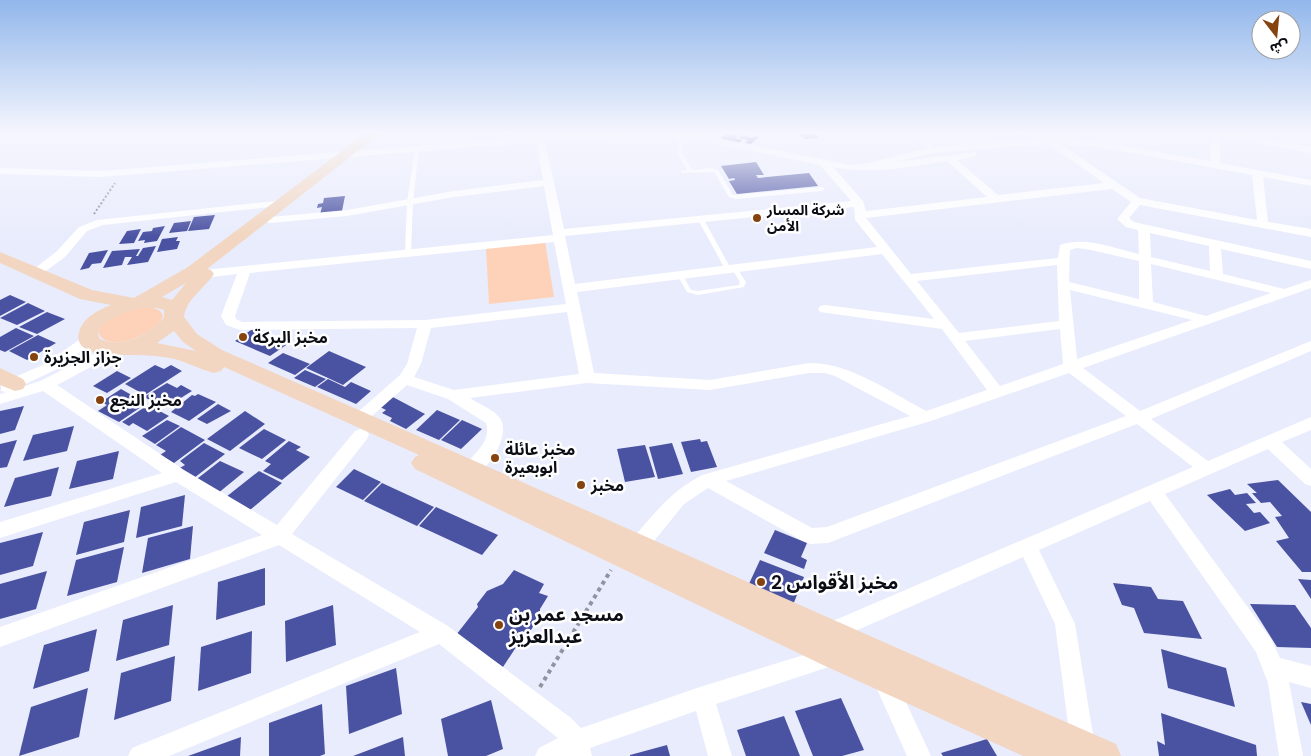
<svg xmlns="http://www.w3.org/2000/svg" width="1311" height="756" font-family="'DM Sans','Noto Sans Arabic',sans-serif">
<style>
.green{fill:#fed2b8}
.building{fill:#4a52a2}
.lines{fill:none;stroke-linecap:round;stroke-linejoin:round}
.path-far1{stroke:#9093a0;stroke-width:2;stroke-dasharray:2 2;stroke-linecap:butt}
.path{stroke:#9093a0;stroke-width:4;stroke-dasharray:4 4;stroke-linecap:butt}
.lane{fill:#fff;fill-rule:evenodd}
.street{fill:#fff;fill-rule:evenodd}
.secondary{fill:#f2d6c1;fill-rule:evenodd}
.poi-dot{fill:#854310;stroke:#fff;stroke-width:2}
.labels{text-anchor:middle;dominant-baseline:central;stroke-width:5;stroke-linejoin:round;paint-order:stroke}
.far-poi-label{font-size:14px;font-weight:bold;fill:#0b0d15;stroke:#fff;text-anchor:start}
.poi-label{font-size:16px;font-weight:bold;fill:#0b0d15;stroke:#fff;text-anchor:start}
.near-poi-label{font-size:19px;font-weight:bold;fill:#0b0d15;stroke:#fff;text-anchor:start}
</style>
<rect width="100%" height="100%" fill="#e9ecfc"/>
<g class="green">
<path d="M545 241 554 297 489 304 486 248Z"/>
<path d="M150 307C157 309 161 310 163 316 157 332 117 351 102 338 89 327 123 311 130 309 137 307 144 308 150 307Z"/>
</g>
<g class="building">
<path d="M728 132 738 136 735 138 742 140 739 143 720 139Z"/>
<path d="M797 132H813L819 138 805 139Z"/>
<path d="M742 135 751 138 754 136 759 137 751 144 745 143 748 140 739 138Z"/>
<path d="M756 162 764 175H756L758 178 809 173 818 186 737 194 729 181 735 180 734 178 729 179 721 166Z"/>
<path d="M345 196 342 211 320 214 322 207 317 208 318 204 323 203 324 198Z"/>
<path d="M215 215 209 229 188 231 194 217Z"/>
<path d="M191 221 187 231 169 233 174 223Z"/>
<path d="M165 226 157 241 144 243 145 240 138 241 143 232 152 231 153 228Z"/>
<path d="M141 229 134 243 119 244 127 231Z"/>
<path d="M178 237 176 241H180L177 249 157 252 162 239Z"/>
<path d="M156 246 148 262 127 265 132 257H125L122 265 103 268 112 251 140 249 136 256H138L143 248Z"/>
<path d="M108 250 101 263 92 264 89 268 80 270 89 253Z"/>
<path d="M10 295 26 302 0 316V300Z"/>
<path d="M28 303 45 311 17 325 0 318Z"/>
<path d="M47 312 65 319 37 334 19 327Z"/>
<path d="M16 328 34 336 5 352 0 350V337Z"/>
<path d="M254 328 289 343 270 356 235 341Z"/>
<path d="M38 335 56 343 27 360 9 351Z"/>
<path d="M329 351 366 367 343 385 328 378 329 377 328 378 306 368Z"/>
<path d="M283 353 310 364 295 375 268 363Z"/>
<path d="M155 365 164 369 171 365 182 371 145 395 125 384Z"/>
<path d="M305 370 326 379 315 387 294 378Z"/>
<path d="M117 371 131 378 107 393 93 386Z"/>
<path d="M328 379 345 387 351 382 371 391 356 404 317 387Z"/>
<path d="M167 383 177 388 181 385 192 391 165 408 144 397Z"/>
<path d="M121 389 135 397 132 399 144 405 119 422 98 411 107 405 101 402Z"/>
<path d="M198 394 216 402 189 421 171 412 192 395 195 396Z"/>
<path d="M389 395 425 414 406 429 390 421 392 418 382 413 386 410 376 405Z"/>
<path d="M218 404 231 411 207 424 197 419Z"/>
<path d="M148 405 169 416 147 431 133 423 129 426 122 422Z"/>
<path d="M24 406 15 430 0 434V411Z"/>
<path d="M437 410 460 420 439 440 416 430Z"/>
<path d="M245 411 265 424 230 451 207 439Z"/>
<path d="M167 420 180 426 155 444 142 436Z"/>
<path d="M462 420 482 429 461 449 441 440Z"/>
<path d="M74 426 67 451 23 461 33 435Z"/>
<path d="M181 427 205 440 174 463 160 455 166 451 156 445Z"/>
<path d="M264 429 286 440 262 459 239 448Z"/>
<path d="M700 439 701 442 707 441 717 467 691 472 681 442Z"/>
<path d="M17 440 7 467 0 468V444Z"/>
<path d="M289 441 301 447 296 450 310 457 282 480 263 471 271 464 265 461Z"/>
<path d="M204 443 225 454 194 478 178 469 185 465 180 461Z"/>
<path d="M672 443 683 474 658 479 649 447Z"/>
<path d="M645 445 655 477 625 482 617 449Z"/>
<path d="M119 451 113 479 69 489 77 461Z"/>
<path d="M220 461 244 472 217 494 193 482Z"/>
<path d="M59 467 51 496 4 507 15 478Z"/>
<path d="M354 469 381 482 363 500 336 487Z"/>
<path d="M259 471 282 483 250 510 226 497Z"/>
<path d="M1278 480 1311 512V572H1302L1276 541 1289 538 1275 517 1282 516 1270 502 1261 503 1252 493H1257L1247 484Z"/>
<path d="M382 483 434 507 417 526 364 501Z"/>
<path d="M1230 489 1235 495 1247 493 1256 503 1246 504 1254 513 1260 512 1270 523 1245 531 1207 495Z"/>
<path d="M185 495 182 526 136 538 141 507Z"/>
<path d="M436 507 498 535 482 555 419 526Z"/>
<path d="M130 510 124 542 76 555 84 522Z"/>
<path d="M193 526 190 559 142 573 148 538Z"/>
<path d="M775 530 807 543 801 557 807 560 804 569 764 553Z"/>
<path d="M43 532 33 566 0 575V543Z"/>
<path d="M124 547 117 582 67 596 76 560Z"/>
<path d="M760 560 804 577 793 605 748 586Z"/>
<path d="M265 568V605L216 620 218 582Z"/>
<path d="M514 570 544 584 539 593 548 596 540 609V615L528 635H524L503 667 456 635 478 607 477 604 487 591 503 584Z"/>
<path d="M47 571 36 609 0 619V584Z"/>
<path d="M1298 579 1311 580V599Z"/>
<path d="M1113 583 1151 587 1158 599 1183 601 1202 639 1144 633 1134 608 1122 605Z"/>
<path d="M1250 604 1295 605 1311 628V648L1277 647Z"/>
<path d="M173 605 169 645 116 661 123 620Z"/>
<path d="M333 605 336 645 286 662 285 621Z"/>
<path d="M97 629 89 671 33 689 44 645Z"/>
<path d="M252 631 251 673 198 691 201 647Z"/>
<path d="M1161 649 1226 668 1235 707 1168 688Z"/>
<path d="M175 656 171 701 114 720 121 673Z"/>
<path d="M396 668 402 714 349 734 346 686Z"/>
<path d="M88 688 79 737 19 756 31 707Z"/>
<path d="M841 698 864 750 842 756H813L795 711Z"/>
<path d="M491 700 503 749 486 756H448L441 719Z"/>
<path d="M1301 702 1311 704V725Z"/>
<path d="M322 704 325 754 320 756H269V723Z"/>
<path d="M1161 713 1256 745 1257 756H1159L1157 741 1165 745Z"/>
<path d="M784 716 800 756H746L737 730Z"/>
<path d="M241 737 240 756H188Z"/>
<path d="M403 737 405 756H353Z"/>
<path d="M987 739 997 756H943L941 753Z"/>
<path d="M667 745 670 756H630V755Z"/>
</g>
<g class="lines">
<path class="path-far1" d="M94 214 115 183"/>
<path class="path" d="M540 687 611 570"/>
<g class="lane">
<path d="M672 132H676L683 142 682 153 692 170 711 168 718 170 733 195 822 187 825 189 822 191 736 199 729 197 714 172 681 173V171L687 170 678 153 679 142Z"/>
<path d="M911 132H915L936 149V151H932Z"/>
<path d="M415 148 419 149 413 202 411 253 408 255 405 253 407 202Z"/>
<path d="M700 216 703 218 731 269 730 270H726L725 269 697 218Z"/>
<path d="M735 267 737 268 746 282 744 287 698 295 687 292 677 275 680 273 682 274 691 290 698 291 739 285 740 282 732 269Z"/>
</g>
<g class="street">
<path d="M594 132H629L624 135 545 141 564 229 851 201 820 165 676 135 672 132H687L851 165C880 163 906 151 934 147 970 142 1007 141 1043 139L1047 136 1105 142 1210 161 1211 132H1228L1311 147V153L1220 136V163L1311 180V186L1263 177 1268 222 1311 229V237L1140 205 1129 218 1134 222 1311 261V269L1221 249 1223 274 1284 289 1311 280V288L1083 368 1140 411 1311 341V351L1151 419 1208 461 1311 417V430L1282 442 1311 469V486L1305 484 1268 449 1165 494 1271 639 1280 658 1311 666V688L1289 682 1303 756H1279L1268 683 1256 652 1150 501 1039 550 1075 624 1095 747 1091 755 1076 756 1071 747 1055 624 1023 557 835 640 828 643 821 640 818 633 821 626 1193 467 1137 424 828 543 810 544 803 541 708 488 684 504 646 551 639 553 632 551 630 545 632 539C655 513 670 492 702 475L910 416 835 376 825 373H809L710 390 587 383 470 398C478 404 493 409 499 417 512 432 491 466 477 474 473 476 470 475 466 474L463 469C472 453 492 444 486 423L448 399 407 385 364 423 358 425 352 423 350 419 400 375 407 364 417 328 240 330 226 325 221 316 237 274 204 278 198 274 204 270 553 235 544 186 454 197 347 216 270 223 264 220 270 217 347 210 454 191 543 180 536 142 100 177 0 174V168L100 171ZM1059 143 1105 148 1252 175 1257 220 1140 198ZM1048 144 1104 183 998 195 957 160 976 156V152L895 162 934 153ZM947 161 987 197 866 211 863 201 833 167C870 175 910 167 947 161ZM1112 189 1131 202 1117 219 1126 227 1138 230 1139 254C1113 248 1085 236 1060 245L1058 258 911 274 866 218ZM854 207 855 220 877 247 575 284 565 236ZM1150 233 1209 246 1210 271 1151 257ZM554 242 566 304 425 320 242 322 236 319 235 316 250 273ZM1077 248 1091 250 1139 261V299L1069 282 1070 250ZM882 254 934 319 825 305 820 306 818 309 820 312 942 329 987 390 926 411C890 392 851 363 809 363L710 380 594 373 577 292ZM1151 264 1271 293 1206 316 1153 302ZM1057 265 1059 321 959 333 917 281ZM1070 290 1192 320 1077 359ZM567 312 579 374 454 390 414 377 421 364 431 328ZM1060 329 1063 364 1000 386 965 341ZM1069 373 1126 416 827 527 812 528 726 481 931 421Z"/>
<path d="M285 200 290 203 289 205 103 225 87 231 65 257 39 276 35 277 29 273 57 251 79 227 97 220Z"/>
<path d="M88 336 93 337 95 340 93 343 55 370 11 391 6 392 1 391V383L45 364 83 337Z"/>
<path d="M116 343 121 345 123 348 121 351 57 385 184 470 277 525 355 431 361 429 367 431 369 435 367 439 292 534 448 626 571 718 581 728 703 686 833 646 841 649 844 656 841 663 716 704 732 756H708L696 711 590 748 592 756H535L539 748 558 738 439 644 169 756H128L132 748 420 632 279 545 0 647V627L262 535 176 482 0 538V522L162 473 43 391 0 404V394L40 381Z"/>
<path d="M883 667 891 670 931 756H907L872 678 875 670Z"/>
</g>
<g class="secondary">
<path d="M367 132H382L207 269 211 270 214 274C204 289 186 299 184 317L197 334 222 350C521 480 817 614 1116 744L1121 756H1023L823 665 415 469 411 463 415 457 419 455 224 367 221 371 214 373C199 369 185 361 170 358 158 356 147 355 135 355 121 354 72 359 79 332 83 318 98 310 111 305L80 299 0 263V252L92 290 134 298 188 267ZM186 283 172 300 162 297ZM141 308H157L164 310V317C150 335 122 349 100 339L98 335C102 318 126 312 141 308ZM174 331 183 342 196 351 157 343Z"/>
<path d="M0 368 23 379 26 384 23 389 15 391 0 385Z"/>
</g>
</g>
<linearGradient id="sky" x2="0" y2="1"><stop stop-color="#91b7eb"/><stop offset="0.56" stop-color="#f5f6fe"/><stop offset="1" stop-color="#f5f6fe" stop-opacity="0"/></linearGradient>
<rect width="1311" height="237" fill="url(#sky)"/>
<g class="poi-dot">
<circle cx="757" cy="218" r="5"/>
<circle cx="243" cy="337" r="5"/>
<circle cx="34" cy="357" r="5"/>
<circle cx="100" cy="400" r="5"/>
<circle cx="495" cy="458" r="5"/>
<circle cx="581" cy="485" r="5"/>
<circle cx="761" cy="582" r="5"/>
<circle cx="499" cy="625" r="5"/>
</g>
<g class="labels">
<g class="far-poi-label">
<text x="767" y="210">شركة المسار<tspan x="767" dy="16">الأمن</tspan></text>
</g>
<g class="poi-label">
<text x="253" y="337">مخبز البركة</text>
<text x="44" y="357">جزاز الجزيرة</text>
<text x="110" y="400">مخبز النجع</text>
<text x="505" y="449">مخبز عائلة<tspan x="505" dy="18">ابوبعيرة</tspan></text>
<text x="591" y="485">مخبز</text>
</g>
<g class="near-poi-label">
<text x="771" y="582">مخبز الأقواس 2</text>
<text x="509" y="614">مسجد عمر بن<tspan x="509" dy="22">عبدالعزيز</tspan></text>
</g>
</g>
<g transform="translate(1276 35) rotate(164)"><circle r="24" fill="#ffffff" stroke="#9d9ea1"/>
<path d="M0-4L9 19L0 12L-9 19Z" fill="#854310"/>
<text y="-8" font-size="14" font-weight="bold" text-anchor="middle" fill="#0b0d15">ش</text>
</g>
</svg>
